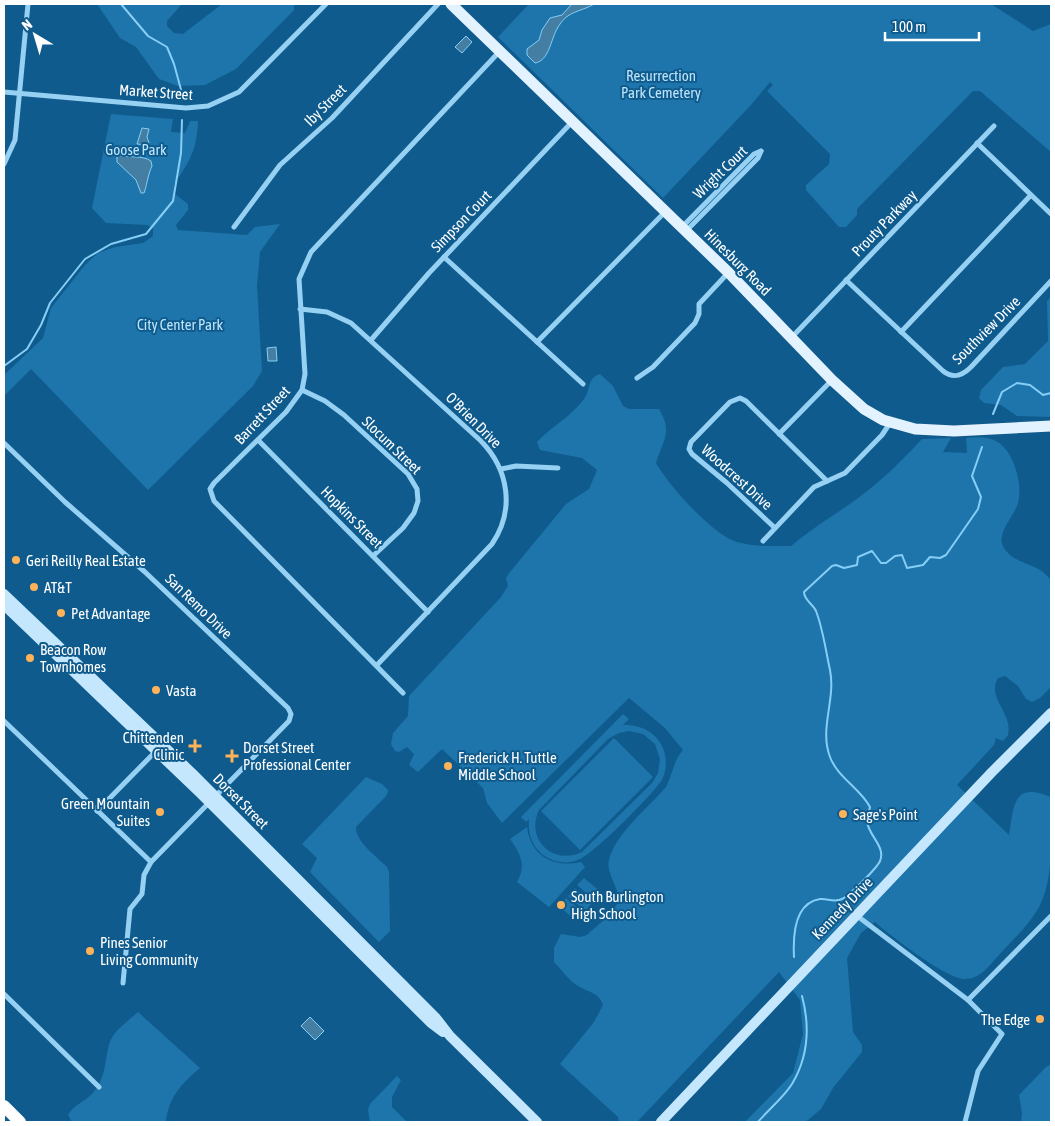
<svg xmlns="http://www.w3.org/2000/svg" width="1055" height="1126" font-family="'Asap Condensed',sans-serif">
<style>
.green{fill:#1d75ab;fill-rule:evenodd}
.water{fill:#457ea3;stroke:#87cef7}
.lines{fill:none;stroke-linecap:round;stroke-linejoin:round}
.stream{stroke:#87cef7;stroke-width:2}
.street{stroke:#96d0f3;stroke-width:5}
.secondary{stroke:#c5e7fd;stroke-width:10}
.primary{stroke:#e2f2ff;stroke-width:11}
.highway{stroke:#fff;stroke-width:12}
.poi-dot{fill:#ffb358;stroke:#0f5b8d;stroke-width:2}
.labels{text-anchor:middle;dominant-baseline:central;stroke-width:4;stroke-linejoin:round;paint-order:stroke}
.park-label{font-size:15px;fill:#bde5fe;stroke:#0f5b8d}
.street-label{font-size:15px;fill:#fff;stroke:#0f5b8d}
.poi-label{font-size:15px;fill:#fff;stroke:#0f5b8d;text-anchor:start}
</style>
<rect width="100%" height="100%" fill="#0f5b8d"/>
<g class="green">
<path d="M97 4H182L167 21V26L174 33 183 34 222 4H294V10L236 69 205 85 178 86 159 79 136 47 120 38Z"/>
<path d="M529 4H991L1033 31 1051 24V152L980 91H973L857 209V215L846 227H839L806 190V185L829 164 830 154 767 91 773 85 770 82 751 105 663 198 498 37Z"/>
<path d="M111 114 173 119 171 132 185 133 190 121H198C197 149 190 162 174 184L175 194 188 204V210L176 225 178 230 247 235 255 227 280 224 260 252 257 286 262 371 253 386 148 490 31 369 4 396V375L43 338 51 308 85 265 98 253 115 247 143 243 153 236V228L147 225 106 223 92 208Z"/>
<path d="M1051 297V417L1017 416 1001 405 984 403 979 398 981 390 1003 367 1025 364 1048 341 1047 301Z"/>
<path d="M600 374 613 386 623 406 629 409H659C673 432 663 440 656 463 668 485 713 535 737 542 754 547 774 546 791 546 811 529 833 516 854 501 879 483 901 462 922 439L951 438 943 452 967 453 966 438C976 437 987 436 996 441 1014 450 1023 485 1018 503 1014 517 995 534 1004 548 1013 562 1027 562 1040 570 1044 572 1048 577 1051 580V687L1040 698 1032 702 1026 699 1018 686 1005 676 998 678C986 698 1013 712 1008 735L1003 741 996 738 994 745 957 785 1009 835C1014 805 1013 781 1051 797 1051 831 1055 879 1038 909 1027 927 1012 941 998 956 989 966 980 979 965 979 946 979 891 936 875 922L861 933 847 958 853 1032 862 1045V1052L833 1088 821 1109 808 1120 804 1122H745L793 1073 803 1034 800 1000 779 972 637 1122H619L618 1117 560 1064 594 1022 603 1005C599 992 587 992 578 986 569 981 561 969 554 962V948L561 934 580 937 587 935C596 926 611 916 617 904 623 891 605 875 609 860 615 834 649 807 666 787 673 774 673 761 683 750L665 728 629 698 502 823 487 803 483 788 442 749 418 772 409 765 414 754 407 747 399 752 395 751 391 744 393 733 408 716 409 696 501 597 508 586 506 578 510 572 566 504 589 489 597 470 582 458 540 450 537 442C552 426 571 417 584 399 591 389 587 378 600 374Z"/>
<path d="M623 714 629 719 623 725C654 723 675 751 662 780 652 795 593 855 578 860 566 865 552 862 542 854 531 845 528 833 529 819L526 822 521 817ZM629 731 643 734 655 744 660 759 658 773 652 783 582 852C553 866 525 839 539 810L608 739 619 733Z"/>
<path d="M614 738 653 777 580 850 541 811Z"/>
<path d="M366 777 382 784 388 790 387 795 356 827C355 841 378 858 387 867L389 872 390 931 379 942 310 872 317 858 302 844Z"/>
<path d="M527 827C531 857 554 868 581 862L585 867 549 907 517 882C527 865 520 853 510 839Z"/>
<path d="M584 878 601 892 594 900 577 885Z"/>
<path d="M575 888 592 903 585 911 568 896Z"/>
<path d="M566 898 583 913 576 921 559 906Z"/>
<path d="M138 1012 200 1068C182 1083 168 1098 166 1122H72L68 1115C74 1104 89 1100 96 1089 106 1074 105 1060 109 1044 113 1031 128 1021 138 1012Z"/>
<path d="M1051 1064V1122H1021L1022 1113 1019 1095 1046 1067Z"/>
<path d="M397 1076 401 1080 392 1097V1107L407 1122H370L368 1110 370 1104Z"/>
</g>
<g class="water">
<path d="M572 4H594C579 13 567 10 557 29 551 39 549 61 535 63L527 55V49L539 40 542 30 550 18 562 15Z"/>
<path d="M466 36 472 42 462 53 455 47Z"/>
<path d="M142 128 149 129 147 137 149 143 147 145 137 144Z"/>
<path d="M117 155C128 158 143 155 151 161L152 166C148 174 146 189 144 193H141L136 180 117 162Z"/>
<path d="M276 347 277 361H268L267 348Z"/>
<path d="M310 1017 324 1031 315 1040 301 1026Z"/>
</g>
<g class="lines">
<g class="stream">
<path d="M121 4 148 36 167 47 174 64 183 97"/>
<path d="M4 366 27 349 41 325 50 303 85 259 111 244 146 234 173 201 181 153 182 120"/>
<path d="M993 414 1002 392 1017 383 1030 385 1043 395 1051 393"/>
<path d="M794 957C793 938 794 903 820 899 827 898 834 903 842 899 849 896 877 868 880 861 886 847 869 836 867 822 867 817 869 812 870 807 860 788 838 778 830 757 819 728 836 700 830 670 826 652 823 629 816 611 813 604 804 600 804 592L832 566 836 565 844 568 857 565 858 557 872 551 881 563H886L895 556 902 555 907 568 923 565 930 557 940 558 946 555 978 509 981 497 972 476 982 447"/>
<path d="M758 1122C768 1110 784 1097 792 1084 808 1057 810 1026 802 996"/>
</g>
<g class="street">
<path d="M4 92 186 108 208 106 239 92 326 4"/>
<path d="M977 143 1051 214"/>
<path d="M4 164 15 140 28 4"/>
<path d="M234 227 280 165 332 118 438 4"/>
<path d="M682 227 754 154 761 151"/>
<path d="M686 231 758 158 761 151"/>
<path d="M444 257 583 384"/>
<path d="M846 280 943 371C953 379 962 376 971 367L1051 281"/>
<path d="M300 309 327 312 351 323 481 441C509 470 515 510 492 544L377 665"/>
<path d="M901 332 1031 195"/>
<path d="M792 337 994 126"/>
<path d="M371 340 429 273 572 122"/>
<path d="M537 342 665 212"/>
<path d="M637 378 653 367 695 323 699 314V304L728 273"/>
<path d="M302 390 325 401 344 415 408 474 417 489 418 501 414 513 403 528 373 556"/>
<path d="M779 434 831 381"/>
<path d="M258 440 428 612"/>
<path d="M4 443 65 502 145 572 288 708 291 714 289 721 151 862 144 875 142 894 130 909 123 983"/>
<path d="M501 469 516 466 558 468"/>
<path d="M775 528 727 483 692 454 689 449 691 442 730 402 740 398 746 401 827 481"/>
<path d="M763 541 814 487 845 473 882 435 890 423"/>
<path d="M403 693 214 501 210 489 214 483 286 412 302 390 305 374 299 279 311 252 500 51"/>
<path d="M4 721 151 862"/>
<path d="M97 811 156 751"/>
<path d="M856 915 968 1000 1051 916"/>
<path d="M4 994 99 1087"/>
<path d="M965 1122 978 1071 1002 1034 968 1000"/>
</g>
<g class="secondary">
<path d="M4 594 192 773 436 1018 450 1036 537 1122"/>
<path d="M4 605 199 792 431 1023 443 1032"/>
<path d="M661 1122 992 772 1051 713"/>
</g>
<path class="primary" d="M451 4 729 273 832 380 864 409 883 420 915 429 954 431 1051 426"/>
<path class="highway" d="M4 1106 20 1122"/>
</g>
<g class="poi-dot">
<circle cx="16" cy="560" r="5"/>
<circle cx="34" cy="587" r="5"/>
<circle cx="61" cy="613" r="5"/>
<circle cx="30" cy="658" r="5"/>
<circle cx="156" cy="690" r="5"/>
<path d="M192.5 738.5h5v5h5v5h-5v5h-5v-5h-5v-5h5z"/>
<path d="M229.5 748.5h5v5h5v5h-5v5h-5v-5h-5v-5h5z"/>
<circle cx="448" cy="766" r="5"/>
<circle cx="160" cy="812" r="5"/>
<circle cx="843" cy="814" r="5"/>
<circle cx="561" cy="905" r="5"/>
<circle cx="90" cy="951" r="5"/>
<circle cx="1040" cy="1019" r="5"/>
</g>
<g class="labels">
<g class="park-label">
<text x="661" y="75">Resurrection<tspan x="661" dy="17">Park Cemetery</tspan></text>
<text x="136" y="149">Goose Park</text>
<text x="180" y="324">City Center Park</text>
</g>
<g class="street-label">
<text transform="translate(156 92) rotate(4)">Market Street</text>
<text transform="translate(325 105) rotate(-45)">Iby Street</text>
<text transform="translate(720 172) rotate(-44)">Wright Court</text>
<text transform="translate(461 221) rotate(-46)">Simpson Court</text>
<text transform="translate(884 223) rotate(-46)">Prouty Parkway</text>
<text transform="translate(738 262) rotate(45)">Hinesburg Road</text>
<text transform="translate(986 330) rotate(-45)">Southview Drive</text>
<text transform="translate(262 415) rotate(-47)">Barrett Street</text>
<text transform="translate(474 420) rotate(45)">O'Brien Drive</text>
<text transform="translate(392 445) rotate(44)">Slocum Street</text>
<text transform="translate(737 477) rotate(42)">Woodcrest Drive</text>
<text transform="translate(352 517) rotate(45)">Hopkins Street</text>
<text transform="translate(199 606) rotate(44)">San Remo Drive</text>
<text transform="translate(241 801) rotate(45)">Dorset Street</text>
<text transform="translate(842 908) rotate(-46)">Kennedy Drive</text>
</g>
<g class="poi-label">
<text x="26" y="560">Geri Reilly Real Estate</text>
<text x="44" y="587">AT&amp;T</text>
<text x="71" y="613">Pet Advantage</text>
<text x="40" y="649">Beacon Row<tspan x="40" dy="17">Townhomes</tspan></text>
<text x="166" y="690">Vasta</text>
<text x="184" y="737" text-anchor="end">Chittenden<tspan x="184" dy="17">Clinic</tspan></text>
<text x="243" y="747">Dorset Street<tspan x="243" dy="17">Professional Center</tspan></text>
<text x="458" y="757">Frederick H. Tuttle<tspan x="458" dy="17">Middle School</tspan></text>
<text x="150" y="803" text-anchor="end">Green Mountain<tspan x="150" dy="17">Suites</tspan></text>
<text x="853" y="814">Sage's Point</text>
<text x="571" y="896">South Burlington<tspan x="571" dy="17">High School</tspan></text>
<text x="100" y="942">Pines Senior<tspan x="100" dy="17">Living Community</tspan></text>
<text x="1030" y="1019" text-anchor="end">The Edge</text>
</g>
</g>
<rect width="1055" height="1126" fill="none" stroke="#ffffff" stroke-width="10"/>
<g transform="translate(35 35) rotate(322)" stroke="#0f5b8d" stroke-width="4" paint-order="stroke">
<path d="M0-4L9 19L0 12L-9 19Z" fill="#ffffff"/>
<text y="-8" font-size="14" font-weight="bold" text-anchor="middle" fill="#ffffff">N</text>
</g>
<path d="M885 32v8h94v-8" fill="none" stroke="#ffffff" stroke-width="2.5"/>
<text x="892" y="32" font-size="15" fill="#ffffff" stroke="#0f5b8d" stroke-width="4" paint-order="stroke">100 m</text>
</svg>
